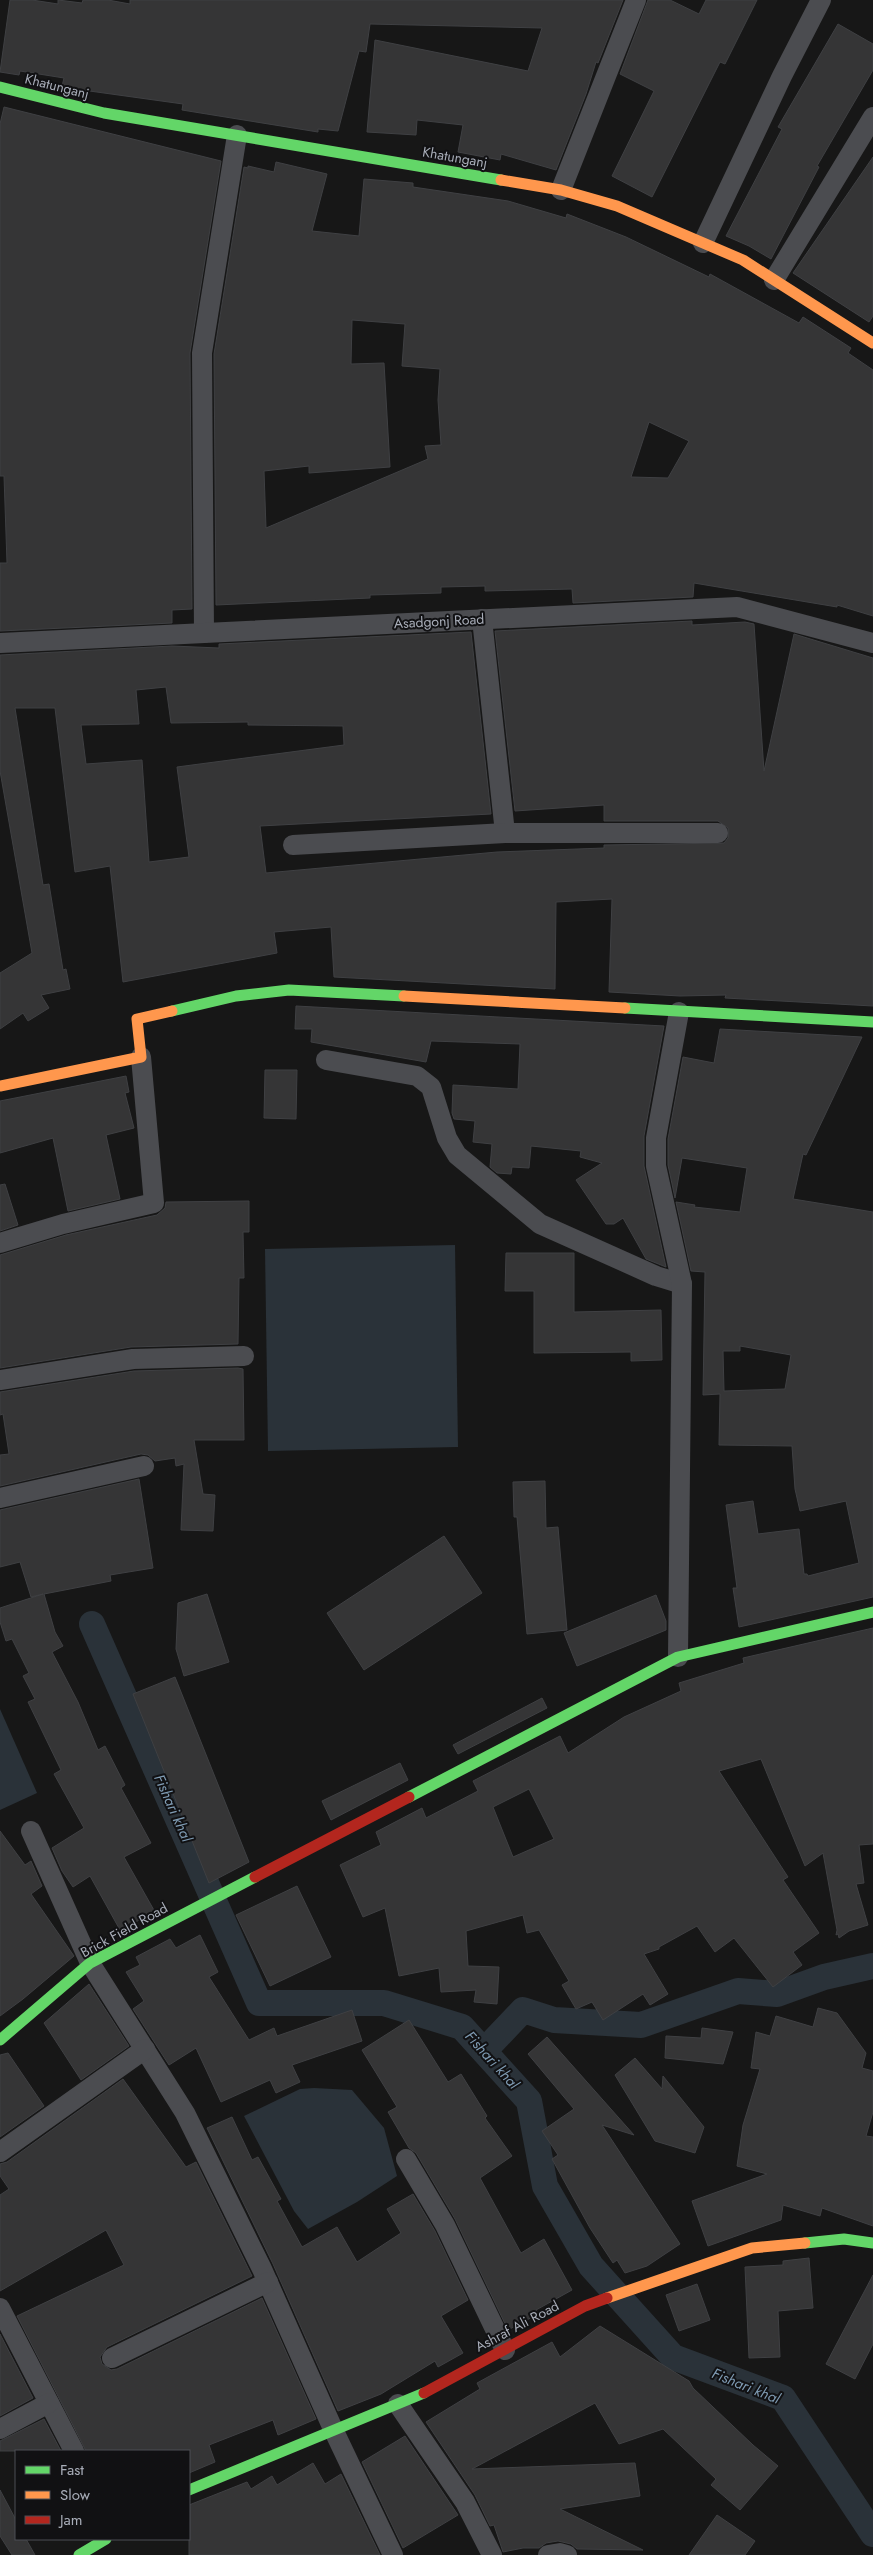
<svg xmlns="http://www.w3.org/2000/svg" width="873" height="2555" font-family="Jost,sans-serif">
<style>
.water{fill:#2a3239}
.lines{fill:none;stroke-linecap:round;stroke-linejoin:round}
.canal{stroke:#2a3239;stroke-width:26}
.building{fill:#353536;stroke:#3f4043;fill-rule:evenodd}
.street{stroke:#4b4c50;stroke-width:20}
.fast{stroke:#63d668;stroke-width:11}
.slow{stroke:#ff974d;stroke-width:11}
.jam{stroke:#b3261e;stroke-width:11}
.labels{text-anchor:middle;dominant-baseline:central;stroke-width:4;stroke-linejoin:round;paint-order:stroke}
.street-label{font-size:14px;fill:#a8adb8;stroke:#111113}
.water-label{font-size:15px;font-style:italic;fill:#7f9bb3;stroke:#111113}
</style>
<rect width="100%" height="100%" fill="#171717"/>
<g class="water">
<path d="M455 1245 458 1447 268 1451 265 1249Z"/>
<path d="M0 1709 37 1793 0 1810Z"/>
<path d="M314 2088 352 2090 384 2128 397 2176 357 2202 308 2229 294 2211 244 2116 300 2089Z"/>
</g>
<g class="lines">
<g class="canal">
<path d="M92 1624 259 2003H384L462 2027 529 2101 545 2186 591 2266 673 2357 783 2398 873 2534"/>
<path d="M484 2051 523 2010 554 2020 641 2025 738 1991 777 1994 824 1977 873 1966"/>
</g>
</g>
<g class="building">
<path d="M10 0H32L58 4V0L82 3 83 0H108L130 4V0H623L598 63 596 62 586 94 556 170 501 154 500 160 458 152 463 125 417 120 416 135 367 132 375 40 528 71 542 28 370 24 366 52 359 51 338 131 318 129V132L182 110 183 104 68 88 62 86 64 78 20 71 19 75 0 72Z"/>
<path d="M648 0H670L699 14 706 0H757L725 64 720 62 652 197 612 176 654 91 620 74Z"/>
<path d="M838 24 873 44V70L817 166 819 167 771 259 749 246 726 236 782 129 778 127Z"/>
<path d="M4 107 221 161 190 353 192 609 172 610V623L0 631V563H7L4 476H0V124Z"/>
<path d="M873 157V316L869 322 793 273Z"/>
<path d="M276 162 327 174 312 231 359 236 364 179 413 183V187L508 201 566 218 567 214 626 237 709 277 710 274 799 323 803 317 851 348 848 353 873 370V616L837 605V607L694 583 693 597 573 603 572 589 485 591V586L441 587V593L370 595V598L216 605 214 354 244 167 248 168V166L274 172ZM352 320 405 324 402 366 440 369 438 400 441 445 425 446 428 459 266 528 264 471 309 466V473L390 467 384 363 351 364ZM649 422 689 441 668 478 631 477Z"/>
<path d="M692 621V625L745 622 754 624 764 771 794 634 873 658V1006L725 998 726 995 680 996 609 992 612 899 556 902 555 989 334 977 331 927 274 932 277 953 123 982 110 866 75 872 55 708H15L43 885 49 884 63 970 66 969 70 989 41 995 49 1008 28 1021 23 1013 0 1029V973L32 953 0 771V655L172 646 219 648V644L471 632 491 814 260 826 266 873 497 852 604 848V845L724 843 728 838V828L718 821H604V805L515 811 495 631ZM166 687 171 723 248 722V725L343 726 344 745 177 767 189 857 149 862 142 760 86 764 81 725 139 724 136 690Z"/>
<path d="M296 1006 664 1026 644 1136V1166L666 1267 646 1259 623 1218 614 1224H606L576 1180 602 1163 580 1157 581 1151 531 1146 529 1168 512 1167 511 1174 497 1173 490 1167 492 1144 473 1142 475 1121 454 1119 452 1113 453 1085 518 1089 520 1044 431 1041 426 1062 311 1042 312 1029H295Z"/>
<path d="M720 1029 862 1037 806 1155 803 1154 793 1199 873 1212V1597L739 1627 733 1588H737L726 1505 753 1501 758 1534 799 1529 804 1574H807L808 1576 859 1563 846 1501 800 1511 795 1489 792 1446 719 1445 720 1394 703 1395 705 1272 691 1271 676 1202 695 1205 694 1207 740 1212 747 1168 682 1158 675 1198 668 1165V1139L683 1057 714 1063ZM740 1346 791 1355 785 1389 724 1391 723 1351H740Z"/>
<path d="M265 1070H297L296 1119 264 1118Z"/>
<path d="M126 1076 129 1092 125 1093 134 1128 106 1135 120 1199 68 1211 53 1138 0 1153V1101Z"/>
<path d="M5 1184 18 1225 0 1231V1185Z"/>
<path d="M249 1201V1232H243L244 1278H239L238 1344 131 1347 0 1368V1255L66 1235 157 1215 165 1208 166 1202Z"/>
<path d="M506 1253H574V1312L661 1310 662 1360 631 1361V1352L534 1353V1291H505Z"/>
<path d="M238 1368 243 1369 244 1440H194L203 1494 215 1495 213 1531 181 1530 184 1464 176 1466 175 1458 155 1461 148 1455 141 1454 0 1486V1455L9 1454 3 1414 0 1415V1392L134 1371Z"/>
<path d="M139 1479 153 1568 110 1575 111 1581 44 1594 55 1632 63 1646 52 1652 78 1702 98 1750 105 1746 125 1785 121 1788 151 1843 124 1857 155 1912 120 1930 90 1876 73 1887 62 1871 52 1848 84 1828 54 1774 61 1770 28 1702 35 1699 23 1676 29 1673 12 1639 6 1641 0 1622V1608L43 1594 31 1597 20 1562 0 1567V1510Z"/>
<path d="M545 1481 546 1528 558 1527 567 1630 527 1634 517 1517H514L513 1482Z"/>
<path d="M444 1536 482 1593 364 1670 327 1613Z"/>
<path d="M207 1594 229 1662 184 1676 176 1649 178 1603Z"/>
<path d="M656 1595 666 1621V1630L577 1666 564 1633Z"/>
<path d="M873 1628V1844L859 1845 864 1883 856 1884 868 1925 849 1931 839 1938 838 1934 836 1935 837 1930 823 1853 805 1866 761 1759 719 1771 788 1877 783 1880 819 1933 793 1952 802 1965 773 1987 734 1938 715 1952 697 1926 659 1947V1949L644 1954 668 1994 650 2005 643 1994 603 2020 592 2002 576 2009 562 1985 569 1981 539 1930 527 1933 523 1915 466 1931 468 1966 499 1967 497 2004 474 2002 476 1990 441 1992 439 1968 399 1976 385 1908 363 1917 340 1865 381 1845 376 1832 422 1808 426 1818 478 1791 473 1781 560 1736 568 1753 624 1717 681 1691 679 1683 744 1663 743 1658ZM529 1789 554 1839 513 1857 493 1807Z"/>
<path d="M175 1677 249 1862 209 1883 133 1694Z"/>
<path d="M542 1698 547 1708 458 1754 453 1745Z"/>
<path d="M400 1763 408 1780 331 1820 322 1801Z"/>
<path d="M0 1831 25 1865 31 1861 42 1886 31 1894 74 1956 23 1999 0 2016Z"/>
<path d="M297 1886 331 1957 270 1986 236 1915Z"/>
<path d="M200 1935 218 1972 209 1977 249 2040 274 2028 277 2036 352 2010 362 2041 292 2065 300 2082 276 2093 270 2080 221 2102 196 2048 169 2065 133 2009 144 2001 126 1972 140 1965 136 1957 170 1939 176 1948Z"/>
<path d="M89 1984 129 2046 81 2080 44 2023Z"/>
<path d="M818 2008 837 2013 866 2053 862 2068 873 2071V2112L866 2136 873 2137V2226L822 2208 820 2216 783 2205 781 2220 708 2246 692 2201 767 2174 737 2166 743 2125 760 2069 751 2068 756 2032 770 2036 776 2016 813 2027Z"/>
<path d="M409 2020 448 2082 461 2074 487 2116 485 2118 512 2156 480 2178 521 2253 544 2239 572 2290 536 2310 538 2314 508 2330 455 2219 416 2153 409 2148 388 2112 397 2107 362 2050Z"/>
<path d="M702 2028 733 2032 723 2064 665 2058 666 2036 701 2038Z"/>
<path d="M547 2037 634 2135 602 2125 680 2244 647 2266 625 2273 617 2260 613 2263 590 2228 552 2159 558 2155 542 2131 574 2109 528 2054Z"/>
<path d="M8 2053 44 2106 0 2137V2055Z"/>
<path d="M635 2058 662 2089 663 2076 704 2127 695 2153 655 2141 615 2075Z"/>
<path d="M123 2079 186 2167 196 2162 252 2276 107 2347 100 2357 102 2364 111 2370 117 2369 262 2298 316 2419 278 2435 273 2420 209 2445 215 2462 189 2473V2451H86L17 2316 124 2265 106 2230 0 2291V2195L9 2189 0 2176V2164L7 2162Z"/>
<path d="M232 2117 252 2160 258 2157 281 2199 277 2201 302 2247 337 2227 357 2262 401 2233 387 2209 413 2194 435 2231 468 2300 441 2316 463 2353 438 2367 435 2361 381 2394 338 2411 273 2264 207 2128Z"/>
<path d="M809 2258 813 2308 778 2311 780 2357 749 2358 745 2267 783 2265V2261Z"/>
<path d="M873 2275V2344L855 2379 826 2364Z"/>
<path d="M697 2284 710 2320 679 2331 666 2295Z"/>
<path d="M600 2326 689 2381 693 2388 753 2445 778 2466 740 2510 711 2485 716 2479 663 2429 619 2444 595 2403 472 2469 635 2463 640 2496 560 2509 643 2550 577 2549 571 2544 558 2541 546 2543 539 2548H523L503 2552 494 2525 490 2526 475 2495 426 2422 480 2389 477 2383 552 2342 560 2357Z"/>
<path d="M0 2334 33 2398 0 2416Z"/>
<path d="M44 2419 61 2451H0V2441Z"/>
<path d="M405 2436 458 2515 403 2548 362 2462Z"/>
<path d="M313 2463 325 2484 341 2474 380 2555H189V2505L247 2482 251 2489 272 2476 277 2485Z"/>
<path d="M0 2490 16 2520V2539H26L35 2555H12L0 2536Z"/>
<path d="M717 2515 755 2541 745 2555H689Z"/>
</g>
<g class="lines">
<g class="street">
<path d="M561 190 636 0"/>
<path d="M703 243 782 76 821 0"/>
<path d="M774 280 873 117"/>
<path d="M482 619 505 833"/>
<path d="M204 633 202 353 237 135"/>
<path d="M0 643 737 607 873 643"/>
<path d="M293 845 505 833H718"/>
<path d="M326 1060 417 1076 431 1087 447 1138 457 1155 540 1224 656 1276 682 1284"/>
<path d="M0 1243 63 1224 154 1203 141 1057"/>
<path d="M0 1380 133 1359 244 1356"/>
<path d="M0 1498 144 1466"/>
<path d="M678 1657 682 1284 656 1166V1138L679 1012"/>
<path d="M31 1831 90 1963 185 2113 262 2269 333 2429 393 2555"/>
<path d="M0 2152 145 2049"/>
<path d="M406 2159 445 2225 505 2350"/>
<path d="M0 2308 74 2451"/>
<path d="M112 2358 268 2282"/>
<path d="M398 2404 465 2502 492 2555"/>
<path d="M0 2429 49 2403"/>
<path d="M548 2555 560 2553 567 2555"/>
</g>
<g class="fast">
<path d="M0 87 104 113 501 180"/>
<path d="M625 1008 873 1022"/>
<path d="M172 1011 236 996 289 990 404 996"/>
<path d="M409 1797 678 1657 873 1612"/>
<path d="M0 2040 90 1963 255 1877"/>
<path d="M805 2243 844 2239 873 2243"/>
<path d="M189 2490 424 2393"/>
<path d="M79 2555 106 2539"/>
</g>
<g class="slow">
<path d="M501 180 561 190 617 206 743 260 873 343"/>
<path d="M404 996 625 1008"/>
<path d="M0 1086 141 1057 137 1019 172 1011"/>
<path d="M607 2298 752 2248 805 2243"/>
</g>
<g class="jam">
<path d="M255 1877 409 1797"/>
<path d="M424 2393 585 2306 607 2298"/>
</g>
</g>
<g class="labels">
<g class="street-label">
<text transform="translate(57 86) rotate(14)">Khatunganj</text>
<text transform="translate(455 157) rotate(10)">Khatunganj</text>
<text transform="translate(439 621) rotate(-3)">Asadgonj Road</text>
<text transform="translate(124 1930) rotate(-29)">Brick Field Road</text>
<text transform="translate(517 2326) rotate(-28)">Ashraf Ali Road</text>
</g>
<g class="water-label">
<text transform="translate(173 1808) rotate(66)">Fishari khal</text>
<text transform="translate(492 2060) rotate(48)">Fishari khal</text>
<text transform="translate(746 2386) rotate(22)">Fishari khal</text>
</g>
</g>
<rect x="15" y="2450" width="175" height="90" fill="#111113" stroke="#4d4f55"/>
<rect x="25" y="2466" width="25" height="8" fill="#63d668" stroke="#4d4f55"/>
<text x="60" y="2475" font-size="15" fill="#a8adb8">Fast</text>
<rect x="25" y="2491" width="25" height="8" fill="#ff974d" stroke="#4d4f55"/>
<text x="60" y="2500" font-size="15" fill="#a8adb8">Slow</text>
<rect x="25" y="2516" width="25" height="8" fill="#b3261e" stroke="#4d4f55"/>
<text x="60" y="2525" font-size="15" fill="#a8adb8">Jam</text>
</svg>
